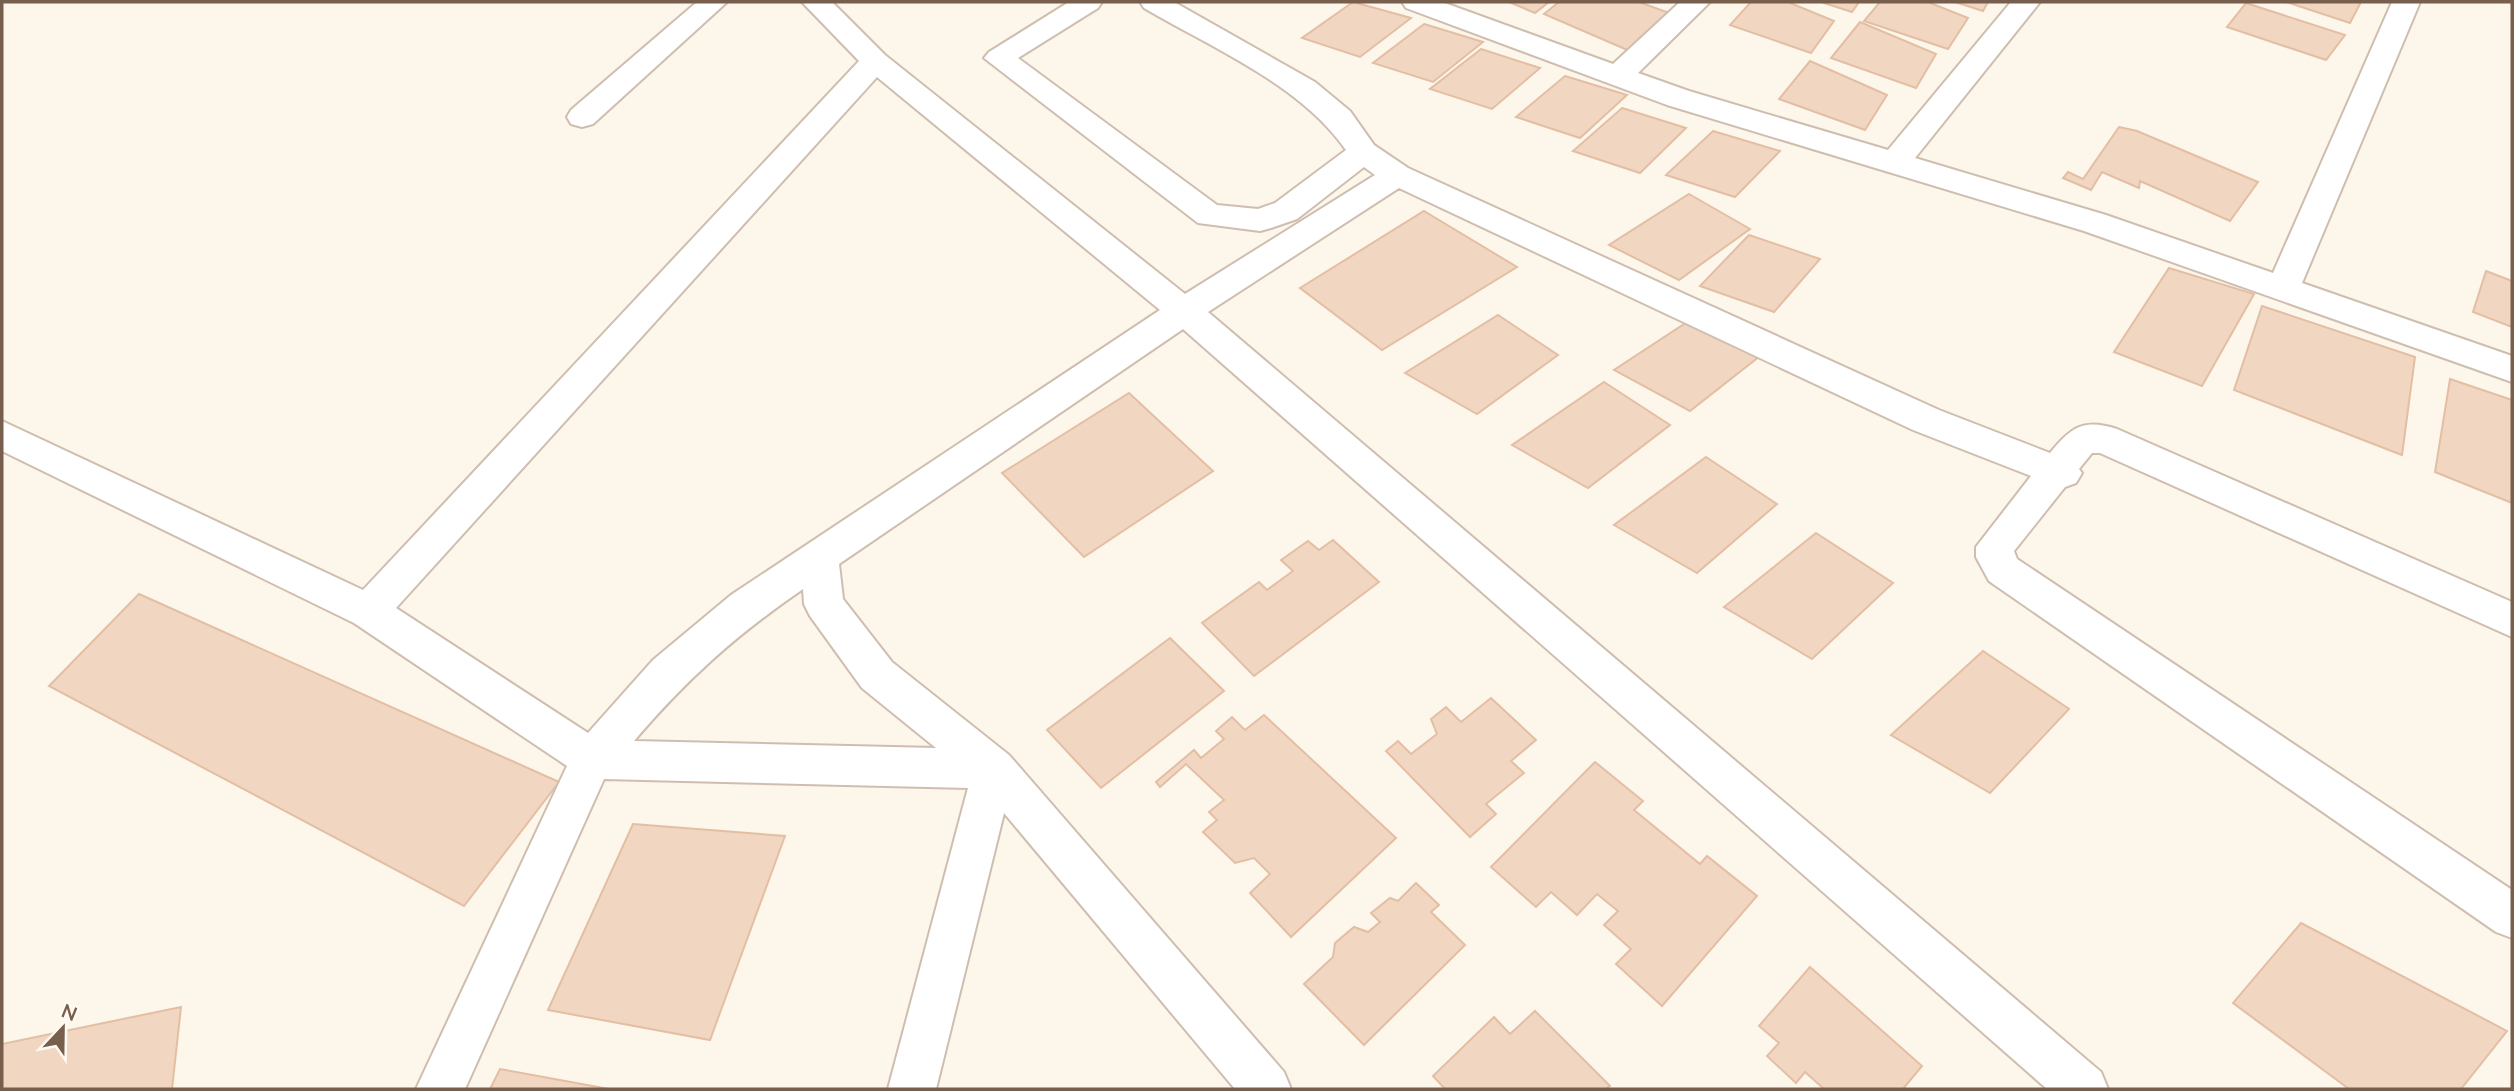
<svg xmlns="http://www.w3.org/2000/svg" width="2514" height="1091" font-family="Lato,sans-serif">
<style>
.building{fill:#f1d7c2;stroke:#e4bea3;stroke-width:2}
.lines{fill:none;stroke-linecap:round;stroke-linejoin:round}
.minor-casing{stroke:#cfbeaf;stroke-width:4}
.minor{fill:#fff;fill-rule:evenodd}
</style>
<rect width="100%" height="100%" fill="#fcf6eb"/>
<g class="building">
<path d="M1353 2 1411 18 1360 57 1302 38Z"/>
<path d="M1509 2H1549L1535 13Z"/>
<path d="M1559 2H1639L1675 15 1632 52 1544 14Z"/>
<path d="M1751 2H1788L1834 21 1811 53 1730 25Z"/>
<path d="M1821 2H1859L1852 12Z"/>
<path d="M1880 2H1928L1968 18 1948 49 1864 21Z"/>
<path d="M1955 2H1988L1983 11Z"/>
<path d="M2286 2H2361L2350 23Z"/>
<path d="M2246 3 2345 35 2326 60 2227 27Z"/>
<path d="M1860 22 1936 54 1916 88 1831 58Z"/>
<path d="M1424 24 1483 42 1433 82 1373 63Z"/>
<path d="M1481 49 1540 68 1492 109 1430 89Z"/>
<path d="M1810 61 1887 95 1865 130 1779 99Z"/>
<path d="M1565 76 1627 95 1580 138 1516 117Z"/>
<path d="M1622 108 1686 128 1640 173 1573 151Z"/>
<path d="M2119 127 2137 131 2258 182 2230 221 2140 181 2139 188 2102 172 2091 190 2063 178 2068 172 2083 179Z"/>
<path d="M1713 131 1780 151 1735 197 1666 175Z"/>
<path d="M1689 194 1750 229 1679 280 1609 245Z"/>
<path d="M1424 211 1517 267 1382 350 1300 288Z"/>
<path d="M1749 235 1820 259 1774 312 1700 286Z"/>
<path d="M2169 268 2254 294 2202 386 2114 352Z"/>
<path d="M2486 271 2512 281V327L2473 312Z"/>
<path d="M2262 306 2415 357 2402 455 2234 390Z"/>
<path d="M1701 313 1765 352 1690 411 1614 370Z"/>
<path d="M1498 315 1558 355 1477 414 1405 373Z"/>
<path d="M2450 379 2512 400V503L2435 472Z"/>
<path d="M1604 382 1670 425 1588 488 1512 445Z"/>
<path d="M1129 393 1213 471 1084 557 1002 473Z"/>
<path d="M1706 457 1777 504 1697 573 1614 525Z"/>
<path d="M1816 533 1893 583 1812 659 1724 607Z"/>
<path d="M1333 540 1379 582 1254 676 1202 623 1259 582 1267 590 1293 571 1281 560 1308 541 1319 550Z"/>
<path d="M139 594 559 782 464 906 49 686Z"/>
<path d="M1170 638 1224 691 1101 788 1047 730Z"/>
<path d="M1983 651 2069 709 1990 793 1891 735Z"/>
<path d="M1491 698 1536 740 1511 761 1524 773 1486 804 1496 814 1470 837 1386 751 1398 741 1411 754 1437 734 1431 719 1446 707 1461 722Z"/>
<path d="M1264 715 1396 838 1291 937 1250 893 1270 874 1254 858 1235 863 1203 832 1217 820 1209 812 1224 800 1186 764 1160 787 1156 782 1194 750 1201 758 1224 739 1216 731 1232 717 1245 730Z"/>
<path d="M1595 762 1643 801 1634 810 1700 864 1707 856 1757 896 1662 1006 1616 964 1631 949 1604 925 1618 911 1597 894 1577 915 1551 892 1536 907 1491 867Z"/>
<path d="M633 824 785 836 710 1040 548 1010Z"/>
<path d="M1416 883 1439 905 1431 912 1465 945 1364 1045 1304 984 1333 957 1335 943 1354 927 1368 932 1380 922 1371 913 1390 898 1398 901Z"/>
<path d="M2301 923 2507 1031 2461 1089H2349L2233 1003Z"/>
<path d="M1810 967 1922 1066 1903 1089H1824L1805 1072 1796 1083 1767 1056 1779 1043 1759 1026Z"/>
<path d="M181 1007 172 1089H2V1044Z"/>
<path d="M1535 1011 1610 1086 1606 1089H1445L1433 1076 1494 1017 1510 1034Z"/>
<path d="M500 1069 609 1089H490Z"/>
</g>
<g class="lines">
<defs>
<g id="minor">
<path d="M697 2H727L593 124 582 127 571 124 567 117 571 110Z"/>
<path d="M802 2H832L885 55 1185 294 1375 175 1364 167 1297 219 1271 228 1260 231 1198 223 984 58 989 52 1069 2H1102L1098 8 1018 58 1217 205 1258 209 1275 203 1346 150C1300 84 1212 48 1144 8L1140 2H1174L1315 82 1350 111 1374 145 1408 168 1939 410 2050 453C2071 427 2084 418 2117 429L2512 602V637L2100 453H2092L2079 469 2082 473 2076 483 2065 487 2014 551 2017 559 2512 890V938L2496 932 1989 581 1976 557V547L2031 476 1913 430 1399 188 1208 312 2101 1072 2108 1089H2047L1183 329 839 564 843 599 892 662 1009 755 1284 1072 1291 1089H1235L1004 813 936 1089H888L968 788 604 779 465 1089H416L567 766 354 623 2 451V421L363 590 859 61ZM877 77 1160 310 731 595 653 660 588 733 396 608ZM803 589 804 604 810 616 862 688 936 748 634 741C687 679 736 635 803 589Z"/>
<path d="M1402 2H1442L1613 64 1680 2H1710L1638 73 1689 91 1888 150 2011 2H2040L1915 158 2106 215 2273 273 2392 2H2420L2302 283 2512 356V382L2084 231 1667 105 1406 8Z"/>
</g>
</defs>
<use href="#minor" class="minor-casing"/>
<use href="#minor" class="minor"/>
</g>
<rect width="2514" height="1091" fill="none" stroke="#785e4d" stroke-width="7"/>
<g transform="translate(63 1028) rotate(22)" stroke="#fffaf1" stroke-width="5" paint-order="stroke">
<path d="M0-5L12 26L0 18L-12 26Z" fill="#785e4d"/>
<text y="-10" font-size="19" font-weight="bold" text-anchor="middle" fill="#785e4d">N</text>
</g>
</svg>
